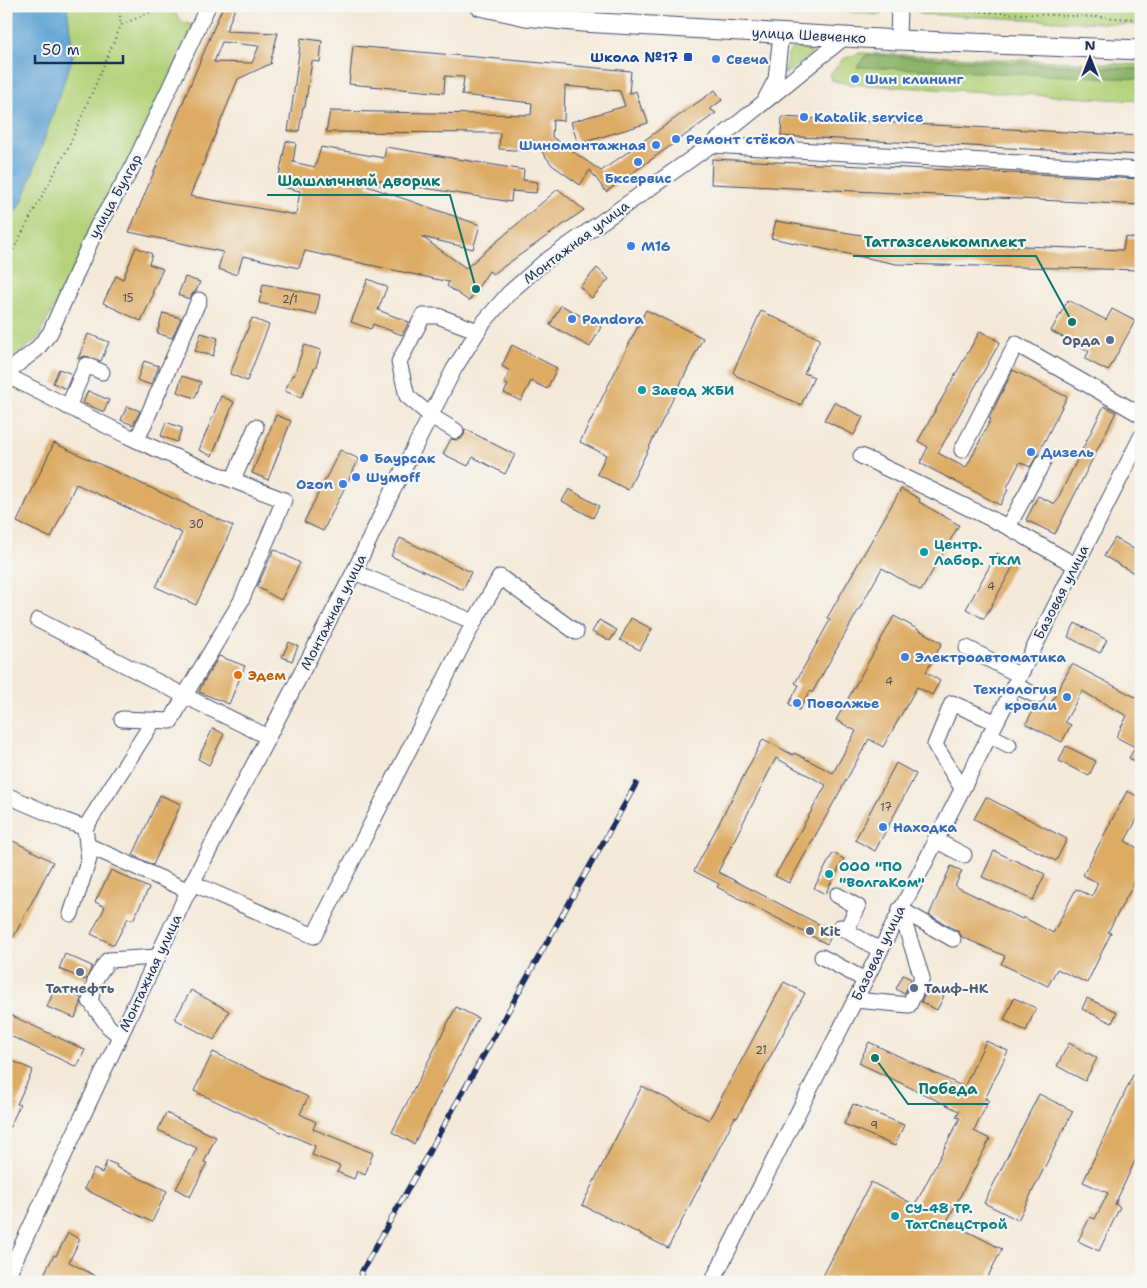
<svg xmlns="http://www.w3.org/2000/svg" width="1147" height="1288" font-family="'Shantell Sans',sans-serif">
<style>
.green{fill:#b3d279;stroke:#67806c}
.forest{fill:#8eb469;stroke:#547264}
.water{fill:#5ea3d3;stroke:#3c6998}
.building{fill:#ddab64;fill-rule:evenodd}
.lines{fill:none;stroke-linecap:round;stroke-linejoin:round}
.minor-casing{stroke:#3c4b70;stroke-width:17}
.major-casing{stroke:#3c4b70;stroke-width:21}
.path{stroke:#3c4b70;stroke-width:2;stroke-dasharray:1 4;stroke-linecap:butt}
.minor{stroke:#fff;stroke-width:15}
.major{stroke:#fff;stroke-width:19}
.rail-casing{stroke:#1b2f5e;stroke-width:5.5}
.rail{stroke:#f6f6f2;stroke-width:4;stroke-dasharray:11;stroke-linecap:butt}
.transit-dot{fill:#1a4fb4;stroke:#f6f6f2;stroke-width:2}
.shop-dot{fill:#3f7fe0;stroke:#f6f6f2;stroke-width:2}
.service-dot{fill:#5c6f8a;stroke:#f6f6f2;stroke-width:2}
.culture-dot{fill:#0f9aa8;stroke:#f6f6f2;stroke-width:2}
.food-dot{fill:#e8710a;stroke:#f6f6f2;stroke-width:2}
.labels{text-anchor:middle;dominant-baseline:central;stroke-width:4.5;stroke-linejoin:round;paint-order:stroke}
.number-label{font-size:11px;fill:#4c4e60}
.street-label{font-size:14px;fill:#1b2f5e;stroke:#f6f6f2}
.transit-label{font-size:14px;font-weight:bold;fill:#164399;stroke:#f6f6f2;text-anchor:end}
.shop-label{font-size:14px;font-weight:bold;fill:#366cbe;stroke:#f6f6f2;text-anchor:start}
.service-label{font-size:14px;font-weight:bold;fill:#4e5e75;stroke:#f6f6f2;text-anchor:start}
.culture-label{font-size:14px;font-weight:bold;fill:#0d838f;stroke:#f6f6f2;text-anchor:start}
.food-label{font-size:14px;font-weight:bold;fill:#c56008;stroke:#f6f6f2;text-anchor:start}
.leader{fill:none;stroke:#0f766e;stroke-width:2}
.callout-dot{fill:#0f766e;stroke:#f6f6f2;stroke-width:2}
.callout-label{font-size:15px;text-anchor:middle;font-weight:bold;fill:#0f766e;stroke:#f6f6f2;stroke-width:4.5;stroke-linejoin:round;paint-order:stroke}
</style>
<rect width="100%" height="100%" fill="#f6f6f2"/>
<filter id="ink" filterUnits="userSpaceOnUse"><feTurbulence type="fractalNoise" baseFrequency=".02" numOctaves="2"/><feDisplacementMap in="SourceGraphic" scale="10" xChannelSelector="R" yChannelSelector="G"/><feConvolveMatrix kernelMatrix="1 2 1 2 8 2 1 2 1" color-interpolation-filters="sRGB"/></filter>
<filter id="wash" filterUnits="userSpaceOnUse"><feTurbulence type="fractalNoise" baseFrequency=".0096" numOctaves="4" result="noise"/><feDisplacementMap in="SourceGraphic" scale="20" xChannelSelector="R" yChannelSelector="G"/><feGaussianBlur stdDeviation="1.12" result="paint"/><feColorMatrix in="noise" values="0 0 0 0 0 0 0 0 0 0 0 0 0 0 0 0 0 1.4 0 .05"/><feComposite in="paint" operator="in"/></filter>
<g filter="url(#wash)">
<rect width="100%" height="100%" fill="#f4e9d8"/>
<g class="green">
<path d="M67 6H170L180 20 193 26 135 155 92 233 38 338 6 364V225L23 200 73 56Z"/>
<path d="M796 6H882L881 15Z"/>
<path d="M914 6H1141V25L921 14 914 9Z"/>
<path d="M797 48 809 50 811 51V54L784 75 788 55 791 49Z"/>
<path d="M860 53 1141 65V101L849 84 831 80 830 74 843 59Z"/>
</g>
<path class="forest" d="M866 55 1141 69V79L857 67Z"/>
<path class="water" d="M6 6H67L73 56 23 200 6 225Z"/>
<g id="blocks">
<g class="building">
<path d="M223 6H236L226 31 278 33 270 63H272L238 79 190 196 296 215 300 191 277 186 286 141 296 143 293 162 315 167 321 147 384 158 386 147 524 170 523 180 538 182 536 193 512 191 511 202 369 179 367 186 480 225 473 249 422 237 466 268 558 189 584 210 493 274 489 271 469 301 447 286 449 282 305 251 299 268 243 256 237 275 218 269 223 252 129 232ZM222 42 259 46 252 63 214 62Z"/>
<path d="M301 38 322 41 320 62 312 61 305 107H303L299 131H288L292 106Z"/>
<path d="M353 46 631 71 629 94 636 91 642 111 644 110 648 123 578 144 571 122 625 106 620 91 565 86 564 121 553 120 552 137 601 171 715 90 722 100 710 109 716 113 606 192 590 170 580 185 552 165 533 140 529 151 499 149 500 133 326 132 330 111 531 115 532 103 462 95 464 77 445 76 444 93 349 84Z"/>
<path d="M782 117 1141 136V155L781 136Z"/>
<path d="M712 159 1141 179V205L711 184Z"/>
<path d="M776 221 898 241 1123 250 1125 237 1141 239V270L896 264 771 238Z"/>
<path d="M136 247 152 254 149 264 163 269 152 293H154L141 321 103 303 116 276 123 279Z"/>
<path d="M597 268 609 279 592 298 580 287Z"/>
<path d="M185 277 200 282 196 291 193 293 189 299 178 295Z"/>
<path d="M368 279 387 287 378 310 409 322 402 335 373 324 371 329 351 322Z"/>
<path d="M263 284 320 295 316 315 259 303Z"/>
<path d="M1068 300 1106 320 1112 309 1135 321 1108 371 1085 359 1089 351 1051 331Z"/>
<path d="M561 305 601 327 590 347 550 325Z"/>
<path d="M646 310 703 338 628 490 597 474 606 455 580 442Z"/>
<path d="M761 311 820 339 804 373 814 377 801 405 737 376 733 372Z"/>
<path d="M163 313 181 318 172 338 157 333Z"/>
<path d="M252 318 269 325 247 381 230 374Z"/>
<path d="M980 331 1000 342 938 453 966 468 991 419 989 418 1013 370 1067 397 1038 454 1030 467 1020 462 1006 489 1008 490 1000 505 920 463 928 447 918 441Z"/>
<path d="M201 333 218 338 213 356 195 351Z"/>
<path d="M88 334 109 342 101 361 85 356 78 359Z"/>
<path d="M304 345 321 350 316 367H315L301 398 285 391 292 375 294 376Z"/>
<path d="M512 345 557 368 547 389 531 381 521 401 504 393 508 385 504 383 510 371 502 366Z"/>
<path d="M144 361 159 366 151 385 137 380Z"/>
<path d="M59 369 72 374 66 389 53 383Z"/>
<path d="M182 376 201 382 195 398 177 392Z"/>
<path d="M88 391 109 400 104 412 83 403Z"/>
<path d="M221 396 234 402 212 456 199 450Z"/>
<path d="M834 402 863 417 854 435 824 420Z"/>
<path d="M127 406 140 411 133 425 121 420Z"/>
<path d="M1104 406 1116 412 1055 534 1026 520 1038 496 1055 504Z"/>
<path d="M276 415 291 421 268 480 252 473Z"/>
<path d="M166 422 182 428 177 442 161 436Z"/>
<path d="M465 429 515 455 505 474 473 457 468 466 443 454 451 439 456 440 461 439 464 435Z"/>
<path d="M54 443 233 526 196 605 156 587 182 533 76 484 51 538 17 522Z"/>
<path d="M340 450 359 459 323 531 304 522Z"/>
<path d="M569 489 599 506 593 518 562 501Z"/>
<path d="M901 489 920 499 919 502 959 525 921 591 882 568 812 693 810 691 799 710 789 704 799 685 795 683 830 620 827 618Z"/>
<path d="M400 538 471 572 463 590 391 556Z"/>
<path d="M1115 538 1141 553V560L1134 573 1104 556Z"/>
<path d="M274 549 300 563 281 600 257 587Z"/>
<path d="M997 553 1015 563 984 619 966 609Z"/>
<path d="M894 616 942 643 926 672 940 681 932 695 917 687 883 747 869 739 789 883 775 876 826 785 776 758 718 872 832 931 833 933 827 944 717 887 719 884 694 871 763 739 793 755 794 753 833 773 856 731 836 720Z"/>
<path d="M631 618 652 629 640 650 620 640Z"/>
<path d="M599 620 617 630 610 641 592 632Z"/>
<path d="M1075 623 1107 640 1100 653 1068 637Z"/>
<path d="M289 642 298 646 292 661 282 657Z"/>
<path d="M219 656 245 666 229 704 199 692 203 683Z"/>
<path d="M1072 664 1141 700V765L1129 758 1135 747 1116 737 1127 716 1082 691 1065 722 1071 725 1062 742 1026 724 1035 706 1046 712Z"/>
<path d="M213 728 224 734 209 765 198 759Z"/>
<path d="M1066 746 1096 761 1089 776 1059 761Z"/>
<path d="M896 763 916 774 875 851 855 840Z"/>
<path d="M1127 791 1141 798V812L1125 841 1141 850V870L1108 932 1111 933 1087 983 1057 969 1048 986 1001 964 1005 956 962 937 958 931 929 915 951 866 962 871 955 886 1022 919 1023 917 1053 933 1076 889 1092 896 1098 883 1083 875Z"/>
<path d="M160 795 181 804 153 865 133 855Z"/>
<path d="M986 797 1067 839 1056 861 974 819Z"/>
<path d="M6 837 53 862 13 938 6 934Z"/>
<path d="M994 851 1045 874 1033 900 982 877Z"/>
<path d="M833 853 844 859 825 894 814 888Z"/>
<path d="M111 870 149 888 133 920 128 918 114 945 91 934 105 907 95 902Z"/>
<path d="M65 954 92 966 86 980 59 969Z"/>
<path d="M903 975 911 979 904 994 896 989Z"/>
<path d="M784 982 805 993 737 1118 735 1117 668 1248 582 1205 642 1086 709 1120Z"/>
<path d="M55 988 81 998V1004L75 1018 47 1007Z"/>
<path d="M928 988 944 996 937 1010 921 1002Z"/>
<path d="M191 990 229 1011 214 1040 175 1019Z"/>
<path d="M1014 998 1036 1008 1026 1031 1004 1020Z"/>
<path d="M1087 998 1117 1012 1112 1023 1082 1009Z"/>
<path d="M456 1007 478 1018 414 1144 392 1132Z"/>
<path d="M6 1013 85 1050 77 1067 6 1034Z"/>
<path d="M986 1041 1008 1051 985 1099 989 1100 974 1131 990 1139 947 1221 1002 1249 985 1282H848L838 1276 835 1282H820L871 1182 915 1205 960 1118 956 1117 959 1111 859 1063 869 1042 964 1087Z"/>
<path d="M1069 1043 1097 1058 1085 1081 1057 1066Z"/>
<path d="M213 1052 308 1097 300 1114 316 1122 313 1129 373 1153 365 1175 357 1171 354 1179 337 1172 340 1166 312 1155 315 1146 290 1135V1136L194 1091Z"/>
<path d="M6 1058 33 1070 17 1104 20 1105 6 1135Z"/>
<path d="M1133 1075 1141 1078V1148L1115 1204 1120 1207 1099 1251 1078 1241 1090 1217 1095 1219 1108 1193 1083 1182Z"/>
<path d="M1039 1094 1073 1111 1018 1220 984 1203Z"/>
<path d="M853 1104 904 1125 895 1146 844 1124Z"/>
<path d="M166 1113 216 1137 204 1162 207 1163 190 1197 176 1189 197 1148 158 1130Z"/>
<path d="M107 1161 117 1165 116 1167 167 1191 152 1222 84 1189 94 1169 102 1173Z"/>
<path d="M68 1233 80 1239 69 1262 107 1282H40L54 1255 56 1256Z"/>
</g>
</g>
</g>
<g filter="url(#ink)">
<use href="#blocks" fill-opacity="0" stroke="#3c4b70" stroke-width="1"/>
<g class="lines">
<defs>
<g id="minor">
<path d="M898 40 899 6"/>
<path d="M766 98 776 79 781 34"/>
<path d="M711 145 1141 170"/>
<path d="M6 373 36 350 50 333 97 227 131 170 208 6"/>
<path d="M6 375C49 397 92 419 136 440 184 462 234 481 284 500L241 601 188 690 171 721 122 719"/>
<path d="M68 407 86 365 102 372"/>
<path d="M456 431 431 416 407 396 399 362 423 316H438L478 331"/>
<path d="M137 440 199 300"/>
<path d="M962 450 1016 344 1141 415"/>
<path d="M861 456 1008 527 1075 565"/>
<path d="M233 480 256 427"/>
<path d="M1008 527 1043 462"/>
<path d="M38 620 185 696 268 737"/>
<path d="M474 622 500 577 576 632"/>
<path d="M967 648 1019 675"/>
<path d="M1014 685 1037 696"/>
<path d="M989 735 1009 745"/>
<path d="M962 788 935 745 952 703 995 722"/>
<path d="M6 795 66 821 85 828"/>
<path d="M935 840 964 855"/>
<path d="M87 845 189 891"/>
<path d="M192 883 314 936 474 622 354 572"/>
<path d="M837 895 858 907 846 930"/>
<path d="M900 909 953 939"/>
<path d="M71 914 89 859 85 828 154 720"/>
<path d="M840 927 880 950"/>
<path d="M822 957 865 980"/>
<path d="M855 1000 909 1005 922 978 900 909"/>
<path d="M120 1036 109 1027 90 1001 96 978 108 960 158 957"/>
<path d="M6 1279 192 883 354 572 393 490 454 369 483 323 509 293 543 263 711 145 845 37"/>
<path d="M712 1282 1141 437"/>
</g>
<path id="major" d="M480 6 526 16 582 22 898 40 1141 50"/>
</defs>
<use href="#minor" class="minor-casing"/>
<use href="#major" class="major-casing"/>
<g class="path">
<path d="M119 6 121 25"/>
<path d="M851 6 886 8"/>
<path d="M911 9 1141 19"/>
<path d="M6 263 69 146 121 25 165 6"/>
</g>
<use href="#minor" class="minor"/>
<use href="#major" class="major"/>
<defs>
<path id="rail" d="M359 1282 362 1271 636 784"/>
</defs>
<use href="#rail" class="rail-casing"/>
<use href="#rail" class="rail"/>
</g>
</g>
<rect class="transit-dot" x="683" y="52" width="10" height="10" rx="2.5"/>
<g class="shop-dot">
<circle cx="716" cy="59" r="5"/>
<circle cx="855" cy="79" r="5"/>
<circle cx="804" cy="117" r="5"/>
<circle cx="676" cy="139" r="5"/>
<circle cx="656" cy="145" r="5"/>
<circle cx="638" cy="162" r="5"/>
<circle cx="631" cy="246" r="5"/>
<circle cx="572" cy="319" r="5"/>
<circle cx="1031" cy="452" r="5"/>
<circle cx="364" cy="458" r="5"/>
<circle cx="356" cy="477" r="5"/>
<circle cx="343" cy="484" r="5"/>
<circle cx="905" cy="657" r="5"/>
<circle cx="1067" cy="697" r="5"/>
<circle cx="797" cy="703" r="5"/>
<circle cx="883" cy="827" r="5"/>
</g>
<g class="service-dot">
<circle cx="1110" cy="340" r="5"/>
<circle cx="810" cy="931" r="5"/>
<circle cx="80" cy="972" r="5"/>
<circle cx="914" cy="988" r="5"/>
</g>
<g class="culture-dot">
<circle cx="642" cy="390" r="5"/>
<circle cx="924" cy="552" r="5"/>
<circle cx="829" cy="874" r="5"/>
<circle cx="895" cy="1216" r="5"/>
</g>
<circle class="food-dot" cx="238" cy="675" r="5"/>
<g class="labels">
<g class="number-label">
<text x="128" y="298">15</text>
<text x="290" y="299">2/1</text>
<text x="196" y="524">30</text>
<text x="991" y="586">4</text>
<text x="889" y="681">4</text>
<text x="886" y="807">17</text>
<text x="761" y="1050">21</text>
<text x="874" y="1125">9</text>
</g>
<g class="street-label">
<text transform="translate(809 35) rotate(3)">улица Шевченко</text>
<text transform="translate(115 196) rotate(-61)">улица Булгар</text>
<text transform="translate(576 242) rotate(-37)">Монтажная улица</text>
<text transform="translate(1061 592) rotate(-63)">Базовая улица</text>
<text transform="translate(333 612) rotate(-63)">Монтажная улица</text>
<text transform="translate(878 953) rotate(-64)">Базовая улица</text>
<text transform="translate(150 973) rotate(-65)">Монтажная улица</text>
</g>
<g class="transit-label">
<text x="678" y="57">Школа №17</text>
</g>
<g class="shop-label">
<text x="726" y="59">Свеча</text>
<text x="865" y="79">Шин клининг</text>
<text x="814" y="117">Katalik service</text>
<text x="686" y="139">Ремонт стёкол</text>
<text x="646" y="145" text-anchor="end">Шиномонтажная</text>
<text x="638" y="178" text-anchor="middle">Бксервис</text>
<text x="641" y="246">М16</text>
<text x="582" y="319">Pandora</text>
<text x="1041" y="452">Дизель</text>
<text x="374" y="458">Баурсак</text>
<text x="366" y="477">Шумоff</text>
<text x="333" y="484" text-anchor="end">Ozon</text>
<text x="915" y="657">Электроавтоматика</text>
<text x="1057" y="689" text-anchor="end">Технология<tspan x="1057" dy="16">кровли</tspan></text>
<text x="807" y="703">Поволжье</text>
<text x="893" y="827">Находка</text>
</g>
<g class="service-label">
<text x="1100" y="340" text-anchor="end">Орда</text>
<text x="820" y="931">Kit</text>
<text x="80" y="988" text-anchor="middle">Татнефть</text>
<text x="924" y="988">Таиф-НК</text>
</g>
<g class="culture-label">
<text x="652" y="390">Завод ЖБИ</text>
<text x="934" y="544">Центр.<tspan x="934" dy="16">Лабор. ТКМ</tspan></text>
<text x="839" y="866">ООО "ПО<tspan x="839" dy="16">"ВолгаКом"</tspan></text>
<text x="905" y="1208">СУ-48 ТР.<tspan x="905" dy="16">ТатСпецСтрой</tspan></text>
</g>
<g class="food-label">
<text x="248" y="675">Эдем</text>
</g>
</g>
<path class="leader" d="M476 289L450 195H267M1072 322L1036 256H853M875 1058L908 1104H988"/>
<g class="callout-dot">
<circle cx="476" cy="289" r="5"/>
<circle cx="1072" cy="322" r="5"/>
<circle cx="875" cy="1058" r="5"/>
</g>
<g class="callout-label">
<text x="359" y="186">Шашлычный дворик</text>
<text x="945" y="247">Татгазселькомплект</text>
<text x="948" y="1094">Победа</text>
</g>
<rect width="1147" height="1288" fill="none" stroke="#f6f6f2" stroke-width="25"/>
<g transform="translate(1090 58)" stroke="#f6f6f2" stroke-width="4" paint-order="stroke">
<path d="M0-4L9 19L0 12L-9 19Z" fill="#1b2f5e"/>
<text y="-8" font-size="14" font-weight="bold" text-anchor="middle" fill="#1b2f5e">N</text>
</g>
<path d="M35 55v8h88v-8" fill="none" stroke="#1b2f5e" stroke-width="2.5"/>
<text x="42" y="55" font-size="15" fill="#1b2f5e" stroke="#f6f6f2" stroke-width="4" paint-order="stroke">50 m</text>
</svg>
